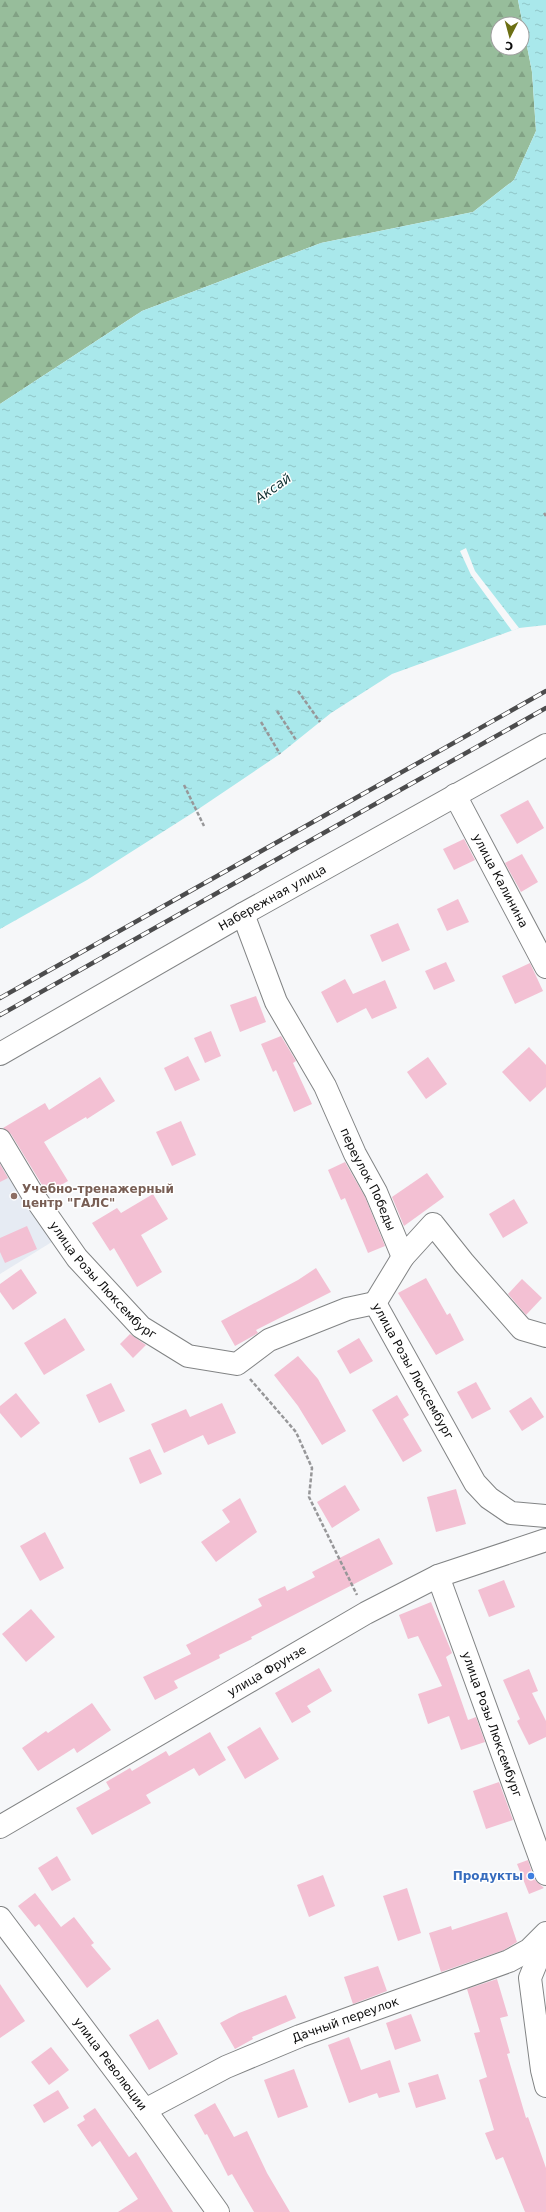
<svg xmlns="http://www.w3.org/2000/svg" width="546" height="2212" font-family="'DejaVu Sans',sans-serif">
<style>
.built{fill:#e6ebf3}
.forest{fill:url(#forest-firs);fill-rule:evenodd}
.water{fill:url(#water-ripples)}
.pier{fill:#f6f7f9}
.building{fill:#f3c0d3}
.lines{fill:none;stroke-linecap:round;stroke-linejoin:round}
.minor-casing{stroke:#828485;stroke-width:24}
.path{stroke:#979799;stroke-width:2.5;stroke-dasharray:4 2;stroke-linecap:butt}
.minor{stroke:#fff;stroke-width:22}
.rail-casing{stroke:#4c4c4d;stroke-width:4.5}
.rail{stroke:#fff;stroke-width:3;stroke-dasharray:9;stroke-linecap:butt}
.education-dot{fill:#8d6e63;stroke:#fff;stroke-width:1.5}
.shop-dot{fill:#3f7fe0;stroke:#fff;stroke-width:1.5}
.labels{text-anchor:middle;dominant-baseline:central;stroke-width:3;stroke-linejoin:round;paint-order:stroke}
.street-label{font-size:12px;fill:#0d0d0d;stroke:#fff}
.education-label{font-size:12px;font-weight:bold;fill:#785e54;stroke:#fff;text-anchor:start}
.shop-label{font-size:12px;font-weight:bold;fill:#366cbe;stroke:#fff;text-anchor:end}
.water-label{font-size:13px;font-style:italic;fill:#103031;stroke:#fff}
</style>
<defs>
<pattern id="forest-firs" width="22" height="20" patternUnits="userSpaceOnUse"><rect width="22" height="20" fill="#97bd9b"/><path d="M5 1l3.5 6h-7zM16 11l3.5 6h-7z" fill="#81a184"/></pattern>
<pattern id="water-ripples" width="26" height="14" patternUnits="userSpaceOnUse"><rect width="26" height="14" fill="#a9e8eb"/><path d="M2 4q2-2 4 0t4 0M15 11q2-2 4 0t4 0" fill="none" stroke="#90c6c8"/></pattern>
</defs>
<rect width="100%" height="100%" fill="#f6f7f9"/>
<path class="built" d="M0 1151 55 1240 0 1274Z"/>
<path class="forest" d="M0 0H518L532 72 536 131 514 180 473 212 321 243 142 311 0 404ZM498 24H522V48H498Z"/>
<path class="water" d="M518 0H546V625L519 628 392 674 331 713 280 754 194 812 87 880 0 929V404L142 311 321 243 473 212 514 180 536 131 532 72Z"/>
<path class="pier" d="M466 548 475 571 519 628 512 631 471 575 460 551Z"/>
<g class="building">
<path d="M528 800 544 828 517 844 500 815Z"/>
<path d="M464 839 475 860 454 870 443 849Z"/>
<path d="M522 854 538 882 521 892 505 863Z"/>
<path d="M458 899 469 922 447 931 437 909Z"/>
<path d="M398 923 410 950 382 962 370 935Z"/>
<path d="M446 962 455 981 434 990 425 971Z"/>
<path d="M530 963 543 991 515 1004 502 976Z"/>
<path d="M345 979 353 994 385 980 397 1008 372 1019 366 1008 337 1023 321 992Z"/>
<path d="M256 996 266 1022 240 1032 230 1005Z"/>
<path d="M211 1031 221 1056 205 1063 194 1038Z"/>
<path d="M281 1036 296 1061 293 1063 312 1104 294 1112 276 1070 273 1072 261 1044Z"/>
<path d="M529 1047 546 1065V1087L530 1102 502 1072Z"/>
<path d="M188 1056 200 1080 175 1091 164 1068Z"/>
<path d="M428 1057 447 1084 426 1099 407 1072Z"/>
<path d="M100 1077 115 1101 87 1119 86 1117 44 1142 68 1181 47 1193 11 1134 3 1128 45 1103 49 1110Z"/>
<path d="M181 1121 196 1155 172 1166 156 1132Z"/>
<path d="M345 1162 365 1197 385 1246 368 1253 345 1198 341 1200 328 1170Z"/>
<path d="M0 1164 8 1178 0 1182Z"/>
<path d="M427 1173 444 1197 404 1226 392 1197Z"/>
<path d="M153 1194 168 1219 141 1235 162 1272 137 1287 114 1248 110 1251 92 1223 117 1208 121 1213Z"/>
<path d="M514 1199 528 1223 503 1238 489 1214Z"/>
<path d="M27 1226 37 1249 5 1263 0 1252V1238Z"/>
<path d="M316 1268 331 1292 256 1330 258 1333 235 1346 221 1321 298 1280Z"/>
<path d="M21 1269 37 1293 13 1310 0 1292V1284Z"/>
<path d="M426 1278 447 1315 450 1313 464 1340 436 1355 398 1293Z"/>
<path d="M522 1279 542 1298 526 1315 508 1294Z"/>
<path d="M65 1318 85 1350 44 1375 24 1343Z"/>
<path d="M130 1334 146 1345 133 1358 120 1344Z"/>
<path d="M359 1338 373 1361 350 1374 337 1351Z"/>
<path d="M298 1356 318 1379 346 1431 322 1445 298 1406 274 1375Z"/>
<path d="M476 1382 491 1409 472 1419 457 1392Z"/>
<path d="M111 1383 125 1411 99 1423 86 1395Z"/>
<path d="M16 1393 40 1423 21 1438 0 1413V1406Z"/>
<path d="M397 1395 409 1415 403 1419 422 1451 403 1462 372 1410Z"/>
<path d="M531 1397 544 1417 522 1431 509 1411Z"/>
<path d="M222 1403 236 1433 208 1445 203 1435 164 1453 151 1424 186 1409 190 1417Z"/>
<path d="M150 1449 162 1474 140 1484 129 1458Z"/>
<path d="M345 1485 360 1510 332 1528 317 1502Z"/>
<path d="M456 1489 466 1524 436 1532 427 1497Z"/>
<path d="M240 1498 257 1532 216 1562 201 1542 230 1522 222 1510Z"/>
<path d="M45 1532 64 1568 40 1581 20 1546Z"/>
<path d="M379 1538 393 1564 251 1637 252 1639 219 1655 220 1658 174 1681 178 1688 155 1700 143 1677 191 1654 186 1645 262 1606 258 1599 285 1586 287 1591 315 1577 312 1572Z"/>
<path d="M504 1580 515 1607 489 1617 478 1590Z"/>
<path d="M431 1602 452 1653 446 1657 468 1720 476 1717 485 1742 461 1750 449 1716 428 1724 418 1694 442 1686 418 1636 408 1639 399 1615Z"/>
<path d="M31 1609 55 1637 26 1662 2 1634Z"/>
<path d="M319 1668 332 1691 307 1706 311 1712 292 1723 275 1693Z"/>
<path d="M529 1669 538 1691 532 1693 546 1721V1737L529 1745 517 1721 520 1719 503 1680Z"/>
<path d="M92 1703 111 1730 77 1753 74 1748 38 1771 22 1748 46 1731 48 1733Z"/>
<path d="M260 1727 279 1759 245 1779 227 1747Z"/>
<path d="M210 1732 226 1760 199 1776 194 1768 146 1795 151 1803 92 1835 76 1808 110 1789 106 1782 130 1768 132 1771 166 1751 169 1756Z"/>
<path d="M499 1782 513 1820 486 1829 473 1791Z"/>
<path d="M57 1856 71 1880 52 1891 38 1868Z"/>
<path d="M528 1860 534 1879 544 1888 529 1894 517 1864Z"/>
<path d="M323 1875 335 1906 309 1917 297 1885Z"/>
<path d="M407 1888 421 1933 398 1941 383 1896Z"/>
<path d="M35 1893 61 1927 74 1917 94 1943 91 1945 111 1969 87 1988 39 1924 35 1927 18 1906Z"/>
<path d="M507 1912 517 1942 504 1950 441 1972 429 1933 451 1926 452 1930Z"/>
<path d="M378 1966 387 1991 353 2004 344 1977Z"/>
<path d="M497 1979 508 2016 500 2018 510 2053 507 2054 526 2118 528 2117 546 2168V2212H525L503 2157 496 2160 485 2133 494 2130 479 2080 487 2077 474 2033 480 2032 467 1989Z"/>
<path d="M0 1984 25 2021 0 2038Z"/>
<path d="M286 1995 296 2018 252 2037 253 2039 235 2049 220 2023 239 2013Z"/>
<path d="M411 2014 421 2041 395 2050 386 2023Z"/>
<path d="M158 2019 178 2054 149 2070 129 2035Z"/>
<path d="M349 2037 361 2070 390 2060 400 2092 379 2098 377 2093 349 2103 328 2045Z"/>
<path d="M51 2047 69 2070 49 2085 31 2062Z"/>
<path d="M294 2069 308 2107 278 2118 264 2080Z"/>
<path d="M438 2074 446 2099 416 2108 408 2083Z"/>
<path d="M58 2090 69 2108 44 2123 33 2105Z"/>
<path d="M215 2103 234 2137 247 2131 267 2173 290 2212H254L232 2174 228 2176 207 2134 205 2135 194 2115Z"/>
<path d="M95 2108 129 2157 136 2152 173 2212H118L138 2199 100 2141 92 2147 77 2125 85 2120 83 2116Z"/>
</g>
<g class="lines">
<defs>
<g id="minor">
<path id="s1" d="M455 795 546 967"/>
<path id="s2" d="M243 914 276 1002 325 1086 355 1154 376 1192 403 1257 433 1224 464 1263 522 1329 546 1336"/>
<path id="s3" d="M0 1054 243 914 546 745"/>
<path id="s4" d="M0 1140 33 1195 77 1258 141 1327 188 1356 237 1364 269 1340 347 1309 375 1303"/>
<path id="s5" d="M375 1303 475 1483 489 1498 511 1513 546 1516"/>
<path d="M375 1303 403 1257"/>
<path id="s6" d="M438 1576 546 1874"/>
<path id="s7" d="M0 1827 366 1613 438 1576 546 1540"/>
<path id="s8" d="M0 1918 145 2110 218 2212"/>
<path d="M546 1939 530 1978 542 2070 546 2086"/>
<path id="s9" d="M145 2110 226 2067 300 2036 509 1961 529 1950 546 1933"/>
</g>
</defs>
<use href="#minor" class="minor-casing"/>
<g class="path">
<path d="M544 513 546 516"/>
<path d="M298 691 320 722"/>
<path d="M277 711 296 740"/>
<path d="M261 722 280 754"/>
<path d="M184 785 204 826"/>
<path d="M250 1379 296 1432 312 1468 309 1497 357 1595"/>
</g>
<use href="#minor" class="minor"/>
<defs>
<g id="rail">
<path d="M0 998 546 691"/>
<path d="M0 1015 546 708"/>
</g>
</defs>
<use href="#rail" class="rail-casing"/>
<use href="#rail" class="rail"/>
</g>
<circle class="education-dot" cx="14" cy="1196" r="4"/>
<circle class="shop-dot" cx="531" cy="1876" r="4"/>
<g class="labels">
<g class="street-label">
<text stroke="none"><textPath href="#s1" startOffset="97">улица Калинина</textPath></text>
<text stroke="none"><textPath href="#s3" startOffset="314">Набережная улица</textPath></text>
<text stroke="none"><textPath href="#s2" startOffset="294">переулок Победы</textPath></text>
<text stroke="none"><textPath href="#s4" startOffset="175">улица Розы Люксембург</textPath></text>
<text stroke="none"><textPath href="#s5" startOffset="78">улица Розы Люксембург</textPath></text>
<text stroke="none"><textPath href="#s7" startOffset="309">улица Фрунзе</textPath></text>
<text stroke="none"><textPath href="#s6" startOffset="158">улица Розы Люксембург</textPath></text>
<text stroke="none"><textPath href="#s9" startOffset="220">Дачный переулок</textPath></text>
<text stroke="none"><textPath href="#s8" startOffset="183">улица Революции</textPath></text>
</g>
<g class="education-label">
<text x="22" y="1189">Учебно-тренажерный<tspan x="22" dy="14">центр "ГАЛС"</tspan></text>
</g>
<g class="shop-label">
<text x="523" y="1876">Продукты</text>
</g>
<g class="water-label">
<text transform="translate(273 488) rotate(-35)">Аксай</text>
</g>
</g>
<g transform="translate(510 36) rotate(186)"><circle r="19" fill="#ffffff" stroke="#9e9e9e"/>
<path d="M0-3L7 15L0 10L-7 15Z" fill="#6c6f13"/>
<text y="-6" font-size="11" font-weight="bold" text-anchor="middle" fill="#0d0d0d">С</text>
</g>
</svg>
